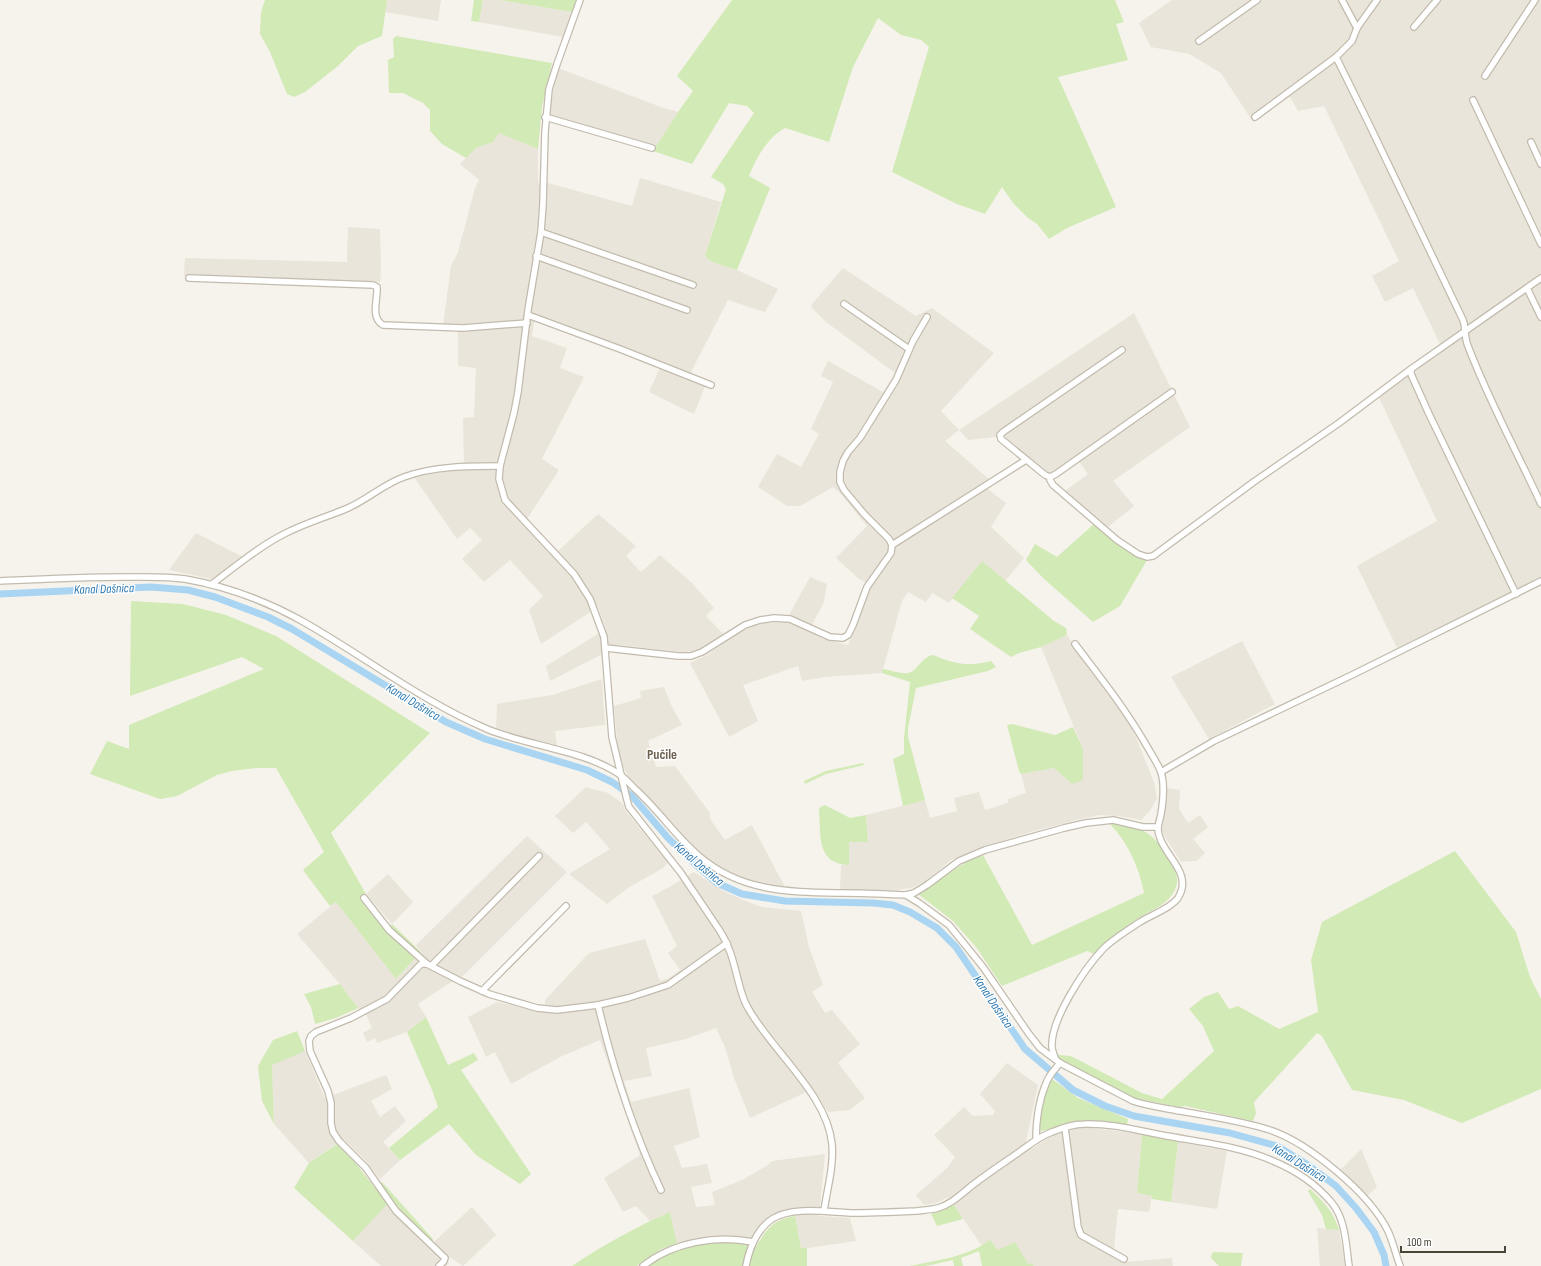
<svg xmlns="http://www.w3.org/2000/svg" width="1541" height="1266" font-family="'Sofia Sans Condensed',sans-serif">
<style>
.residential{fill:#eae5da}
.green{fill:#d2eab5}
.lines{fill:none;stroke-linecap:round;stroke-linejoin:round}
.canal{stroke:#a9d4f2;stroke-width:7}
.street-casing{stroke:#c2bbae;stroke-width:8}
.street{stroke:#fff;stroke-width:5.5}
.labels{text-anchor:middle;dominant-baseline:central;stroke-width:3;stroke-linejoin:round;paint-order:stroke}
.water-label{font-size:13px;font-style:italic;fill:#2e7ab2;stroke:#fff}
.quarter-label{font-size:14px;font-weight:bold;fill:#6e6250;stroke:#fff}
</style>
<rect width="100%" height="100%" fill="#f6f3ec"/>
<g class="residential">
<path d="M387 0H441L438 21 385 12Z"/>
<path d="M483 0H499L572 12 563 37 479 22Z"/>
<path d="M1172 0H1541V577L1397 648 1357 566 1437 521 1376 391 1440 344 1413 288 1385 302 1372 276 1399 261 1324 106 1298 111 1290 97 1253 122 1221 73 1189 54 1151 47 1139 23Z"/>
<path d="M558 68 661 107 678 112 653 151 552 121 549 122 548 114Z"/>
<path d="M499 133 538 149V183H548L632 206 640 178 721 202 705 256 712 262 737 270 778 289 765 312 728 300 692 370 691 375 707 382 694 414 649 392 662 363 581 335 535 316 532 336 567 348 560 368 584 377 542 459 559 470 527 519 558 551 598 514 636 546 626 556 641 572 660 555 691 582 714 608 706 616 723 634 703 648 696 651 681 652 620 645 550 681 546 666 606 629 598 607 541 644 529 610 543 596 510 560 484 582 462 559 482 540 470 528 457 539 414 477 464 469 463 418 474 417 476 368 458 366V326H443L451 266 458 252 475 188 479 180 460 164 476 148 493 142Z"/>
<path d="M348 227 380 229 381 268 380 282 184 276 185 258 347 262Z"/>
<path d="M843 268 916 316 932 308 994 353 941 411 959 430 1134 313 1190 427 1113 481 1134 506 1108 527 1065 491 1088 474 1075 456 1050 474 1030 460 1005 438 995 437 968 440 959 430 945 441 989 479 981 484 1006 503 991 527 1024 558 1005 581 982 561 949 603 932 593 926 602 908 592 902 601 882 673 824 677 802 681 798 666 743 685 758 721 729 737 690 663 707 655 729 639 753 626 765 623 789 622 790 613 810 577 827 584 824 602 809 631 821 638 848 645 871 585 859 579 836 558 867 526 840 493 833 487 800 506H787L758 487 777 454 801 467 819 434 811 429 833 382 821 376 828 361 883 392 895 373 826 322 813 309 811 305Z"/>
<path d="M196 533 243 557 212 579 169 570Z"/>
<path d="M1067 635 1131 725 1154 782 1157 798 1150 811 1141 820 1119 816 1100 815 1081 819 1034 831 977 849 951 860 926 881 911 888 889 891 840 890 841 865H849V842H868L866 815 925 800 930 818 957 811 954 798 979 792 985 810 1008 803V799L1026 793 1021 774 1054 768 1072 784 1083 749 1041 647Z"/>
<path d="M1242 641 1275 704 1209 739 1171 677Z"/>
<path d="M602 679 605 725 555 731 557 746 520 737 496 729 497 704 552 695Z"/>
<path d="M664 687 671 705 682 725 648 741 656 767 675 766 710 813V819L725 840 752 825 786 889 766 885 738 878 699 854 678 833 628 777 623 766 618 750 614 706 641 698 640 691Z"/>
<path d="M586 787 608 793 622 803 627 813 668 862 663 868 628 888 607 904 569 874 610 849 586 822 573 833 555 816Z"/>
<path d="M1166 788 1180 790 1179 809 1188 823 1200 815 1208 827 1193 839 1205 853 1196 861 1181 862 1162 832Z"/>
<path d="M527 836 567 872 463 976 448 984 418 1004 426 1017 407 1032 377 1043 375 1038 367 1042 363 1033 372 1028 366 1014 358 1008 340 984 297 934 336 902 396 979 421 952 416 945Z"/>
<path d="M694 872 725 892 748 902 762 907 801 911 809 947 823 985 812 992 825 1013 832 1010 860 1044 838 1063 865 1098 850 1110 828 1112 813 1089 750 1118 734 1078 725 1047 716 1028 686 1039 646 1048 652 1076 624 1081 631 1102 689 1088 700 1137 674 1146 682 1168 707 1164 712 1183 691 1187 696 1207 715 1205 712 1192 742 1180 768 1165 772 1161 825 1154 819 1216 850 1218 856 1241 801 1249 794 1209 783 1210 769 1216 750 1239 736 1237 700 1238 677 1243 670 1212 650 1221 636 1206 623 1212 604 1178 640 1155 600 1040 562 1056 511 1084 495 1052 486 1057 468 1017 497 1002 527 1009 545 1011V1000L589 953 645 939 660 981 669 978 680 970 668 953 677 946 652 896 671 886Z"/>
<path d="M388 874 413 902 392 924 366 894Z"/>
<path d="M305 1051 325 1098 386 1075 392 1089 371 1101 380 1117 395 1106 406 1121 383 1142 400 1160 380 1179 364 1159 343 1139 309 1163 274 1124 272 1064Z"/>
<path d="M1007 1063 1038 1085 1026 1141 1031 1149 1050 1137 1082 1127 1142 1134 1137 1193 1152 1196 1149 1212 1118 1209 1114 1249 1112 1255 1125 1262 1172 1258 1173 1266H1035L1033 1263 1028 1265 998 1250 990 1240 982 1246 948 1197 936 1203 924 1205 916 1195 930 1183 948 1167 955 1157 934 1135 964 1107 973 1116 993 1115 995 1111 980 1094Z"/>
<path d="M1178 1142 1227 1151 1217 1209 1171 1202Z"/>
<path d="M1361 1149 1377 1187 1367 1196 1341 1169Z"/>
<path d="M387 1204 409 1228 449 1263 446 1266H381L353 1241Z"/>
<path d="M472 1207 496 1235 463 1266 449 1257 434 1242Z"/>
<path d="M1317 1228 1339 1230 1345 1266H1320Z"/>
</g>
<g class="green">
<path d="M265 0H387L382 36 358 46 338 66 305 92 294 97 287 94 270 52 260 34 261 12Z"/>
<path d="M474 0H483L479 22 471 21Z"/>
<path d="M499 0H576L572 12Z"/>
<path d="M732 0H1115L1124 22 1116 24 1128 60 1058 77 1116 207 1067 228 1049 239 1037 224 1028 218 1013 203 1002 187 985 214 957 204 892 172 929 47 921 40 901 35 878 18 853 67 829 142 785 128C768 137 756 158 749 176L770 188 737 270 712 262 705 256 726 189 723 184 711 177 754 113 747 106 729 103 692 164 653 151 678 112 693 91 677 76Z"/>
<path d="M396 36 552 63 542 107 538 149 499 133 493 142 476 148 466 158 442 144 430 131V110L423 103 403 93H389L388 60 394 57 393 39Z"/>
<path d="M1094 524 1137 556 1147 560 1120 606 1093 622 1043 578 1026 560 1035 544 1057 557Z"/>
<path d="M982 561 1054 621 1066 628 1067 635 1041 647 1019 653 1011 657 970 629 979 616 952 598Z"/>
<path d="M131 601 183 604 226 615 276 636 430 733 331 833 366 894 361 898 385 930 392 924 421 952 396 979 336 902 330 906 303 870 324 852 276 768H256L232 771 217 775 177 796 160 799 90 774 107 741 129 749V725L264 669 242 657 130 696Z"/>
<path d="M933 655C956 664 967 667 991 661L996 667 988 671 916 688 908 728V737L925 800 903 806 893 759 904 754V738L910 682 882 673 883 669C890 670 901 674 908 673 918 671 921 657 933 655Z"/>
<path d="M1012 724 1055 735 1073 727 1083 749V780L1072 784 1054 768 1021 774 1019 771 1007 725Z"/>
<path d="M863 763 864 765 826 774 805 784 804 781 826 771Z"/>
<path d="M825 805 850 818 866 815 868 842H849V865C815 864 821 833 819 808Z"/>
<path d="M1109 823C1130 822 1150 830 1162 848 1167 857 1175 868 1177 878 1178 883 1175 891 1172 895 1163 907 1149 911 1137 919 1122 930 1108 942 1094 954L1087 951 1002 986 976 947 953 921 918 894 966 862 983 855 1032 945 1144 893C1139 867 1128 842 1109 823Z"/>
<path d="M1455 851 1516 932 1530 977 1541 999V1089L1462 1123 1404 1100 1352 1090 1322 1036 1317 1033 1254 1102 1256 1113 1253 1121 1185 1106 1179 1107 1134 1098 1062 1061 1056 1056V1053L1059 1055 1071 1056 1142 1093 1162 1099 1214 1051 1203 1026 1189 1009 1204 997 1218 992 1229 1009 1238 1006 1279 1029 1318 1012 1311 960 1322 922Z"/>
<path d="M340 984 358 1008 336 1018 315 1024 311 1007 304 994Z"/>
<path d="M426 1017 448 1065 474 1053 478 1060 461 1070 531 1174 520 1184 476 1155 449 1124 400 1160 389 1148 438 1107 432 1090 407 1032Z"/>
<path d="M297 1031 305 1051 272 1065 274 1124 262 1101 258 1066 273 1040Z"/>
<path d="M1052 1079 1078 1098 1128 1119 1127 1125 1103 1121H1081L1041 1131C1036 1121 1046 1089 1052 1079Z"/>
<path d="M1142 1134 1178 1142 1171 1202 1152 1199V1196L1137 1193Z"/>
<path d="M337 1144 354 1161 375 1188 382 1182 433 1239 432 1241 400 1210 392 1199 353 1241 294 1188 309 1163Z"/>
<path d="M1310 1189C1325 1203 1333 1211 1339 1230L1326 1229 1322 1215 1308 1191Z"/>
<path d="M954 1205 963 1219 937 1226 931 1214Z"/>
<path d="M670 1212 677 1243 661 1249 637 1266H572C603 1245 636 1227 670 1212Z"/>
<path d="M795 1216 801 1248H807V1266H649C674 1245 725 1237 756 1247 767 1228 773 1220 795 1216Z"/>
<path d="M990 1240 998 1250 1015 1242 1028 1264 1033 1263 1035 1265 1032 1266H982L979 1251 961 1258 963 1266H954L953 1260 926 1266H910C938 1260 967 1257 990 1240Z"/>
<path d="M1214 1252 1243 1253 1241 1266H1219L1211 1258 1212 1253Z"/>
</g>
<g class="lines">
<path class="canal" d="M0 594 151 587 188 590 215 597 268 617 292 629 446 722 485 739 587 770 612 782 632 796 668 838 694 863 717 883 742 894 785 901 873 903 893 905 910 912 937 928 956 947 1025 1049 1073 1090 1105 1106 1134 1116 1230 1133 1277 1146 1308 1165 1336 1186 1356 1208 1374 1232 1384 1255 1386 1266"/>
<defs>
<g id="street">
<path d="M580 0 557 64 549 89 545 132 543 204 541 232 528 310 518 392 514 413 500 466 499 479 505 500 574 574 590 599 604 637 612 737 627 800 629 807 681 873 720 931C729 945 733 960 737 976 740 987 742 998 748 1008 772 1051 827 1094 832 1144 834 1167 827 1189 824 1211"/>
<path d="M1342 0 1357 28"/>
<path d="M1377 0 1357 28 1352 41 1336 57 1369 124 1463 320C1466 328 1464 337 1468 346 1488 399 1517 452 1541 504"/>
<path d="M1414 27 1437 0"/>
<path d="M1199 41 1257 0"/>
<path d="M1485 76 1535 0"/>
<path d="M1473 100 1541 244"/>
<path d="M545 117 652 148"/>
<path d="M1255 117 1336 57"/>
<path d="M1531 142 1541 164"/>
<path d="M541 232 693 285"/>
<path d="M536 256 687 310"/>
<path d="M189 278 373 285 377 287C378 299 370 318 383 325L463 328 527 323"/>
<path d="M1527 288 1541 317"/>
<path d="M844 304 909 349"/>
<path d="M528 315 620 349 711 385"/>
<path d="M1122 350 1003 432 1000 435 1001 439 1045 475 1050 477 1056 474 1172 392"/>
<path d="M1050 477V480L1053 485 1117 540 1138 554 1147 557 1153 556 1255 481 1339 423 1411 369"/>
<path d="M892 545 1026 460"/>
<path d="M0 581C42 579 83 577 125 577 145 577 165 576 185 579 225 586 266 601 302 621 364 656 421 701 487 729 528 746 583 750 619 774 625 778 629 783 634 788 658 809 675 836 699 856 741 892 789 892 841 893 863 893 884 894 906 895L919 903 949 925 983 967 1029 1034 1040 1048 1060 1063 1133 1101C1148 1106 1164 1108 1180 1111 1209 1116 1242 1121 1270 1130 1309 1143 1370 1194 1388 1231 1393 1242 1396 1255 1400 1266"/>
<path d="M212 584C235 567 258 547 284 534 305 523 327 517 348 508 368 499 384 484 404 477 433 466 470 466 500 466"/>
<path d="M1516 594 1429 414 1411 374V369L1541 278"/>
<path d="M606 648 678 656H691L702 652 745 625 760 620 774 618 790 619 830 637 843 638 848 635 853 625 867 587 891 553 892 545 889 539 865 515 844 490 840 482V472L843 461 848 452 860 438 896 380 913 341 927 317"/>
<path d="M1161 772 1214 741 1356 673 1541 581"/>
<path d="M906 895 914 893 927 885 959 861 985 850 1064 828 1086 823 1113 820 1143 827H1157"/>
<path d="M364 898 389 930 427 964 460 981 489 994 537 1008 557 1010 598 1005 628 998 668 985 727 943"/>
<path d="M427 964H421L387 999 351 1018 316 1032 311 1036 309 1041 310 1051 328 1091 331 1103V1123L333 1132 339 1141 366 1168 396 1211 445 1258 444 1261 439 1266"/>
<path d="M432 965 539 856"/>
<path d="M482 991 566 906"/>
<path d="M598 1005C613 1068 633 1131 661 1190"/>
<path d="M1055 1058C1054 1055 1052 1050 1052 1047 1050 1020 1085 968 1103 949 1113 939 1128 930 1140 922 1151 915 1171 908 1178 898 1193 874 1166 857 1160 838 1156 828 1159 824 1161 814 1163 802 1165 785 1161 772 1157 762 1150 752 1145 743 1125 708 1099 676 1075 644"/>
<path d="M1065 1128 1078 1227 1081 1235 1124 1259"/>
<path d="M1036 1140C1036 1121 1039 1099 1047 1081 1050 1074 1056 1068 1060 1063"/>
<path d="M643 1266C673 1242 716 1235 753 1242"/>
<path d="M746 1266C749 1249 757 1229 772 1219 792 1206 827 1212 850 1213 872 1213 894 1212 916 1211 923 1210 931 1210 938 1208 952 1204 962 1193 974 1184 987 1174 1002 1164 1015 1155 1027 1147 1039 1136 1052 1132 1062 1128 1074 1124 1084 1124 1112 1123 1140 1131 1167 1136 1201 1142 1243 1147 1273 1161 1295 1170 1317 1185 1332 1203 1346 1220 1346 1246 1349 1266"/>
</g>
</defs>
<use href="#street" class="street-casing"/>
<use href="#street" class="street"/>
</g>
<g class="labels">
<g class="water-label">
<text transform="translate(104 589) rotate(-2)">Kanal Dašnica</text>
<text transform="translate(413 702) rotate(31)">Kanal Dašnica</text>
<text transform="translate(699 864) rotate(40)">Kanal Dašnica</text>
<text transform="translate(993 1002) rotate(56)">Kanal Dašnica</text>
<text transform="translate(1299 1163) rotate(32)">Kanal Dašnica</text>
</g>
<g class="quarter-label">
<text x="662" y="754">Pučile</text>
</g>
</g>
<path d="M1401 1246v6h104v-6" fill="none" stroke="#4b4439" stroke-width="2"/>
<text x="1407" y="1246" font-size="12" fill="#4b4439" stroke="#ffffff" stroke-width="3" paint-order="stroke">100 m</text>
</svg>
